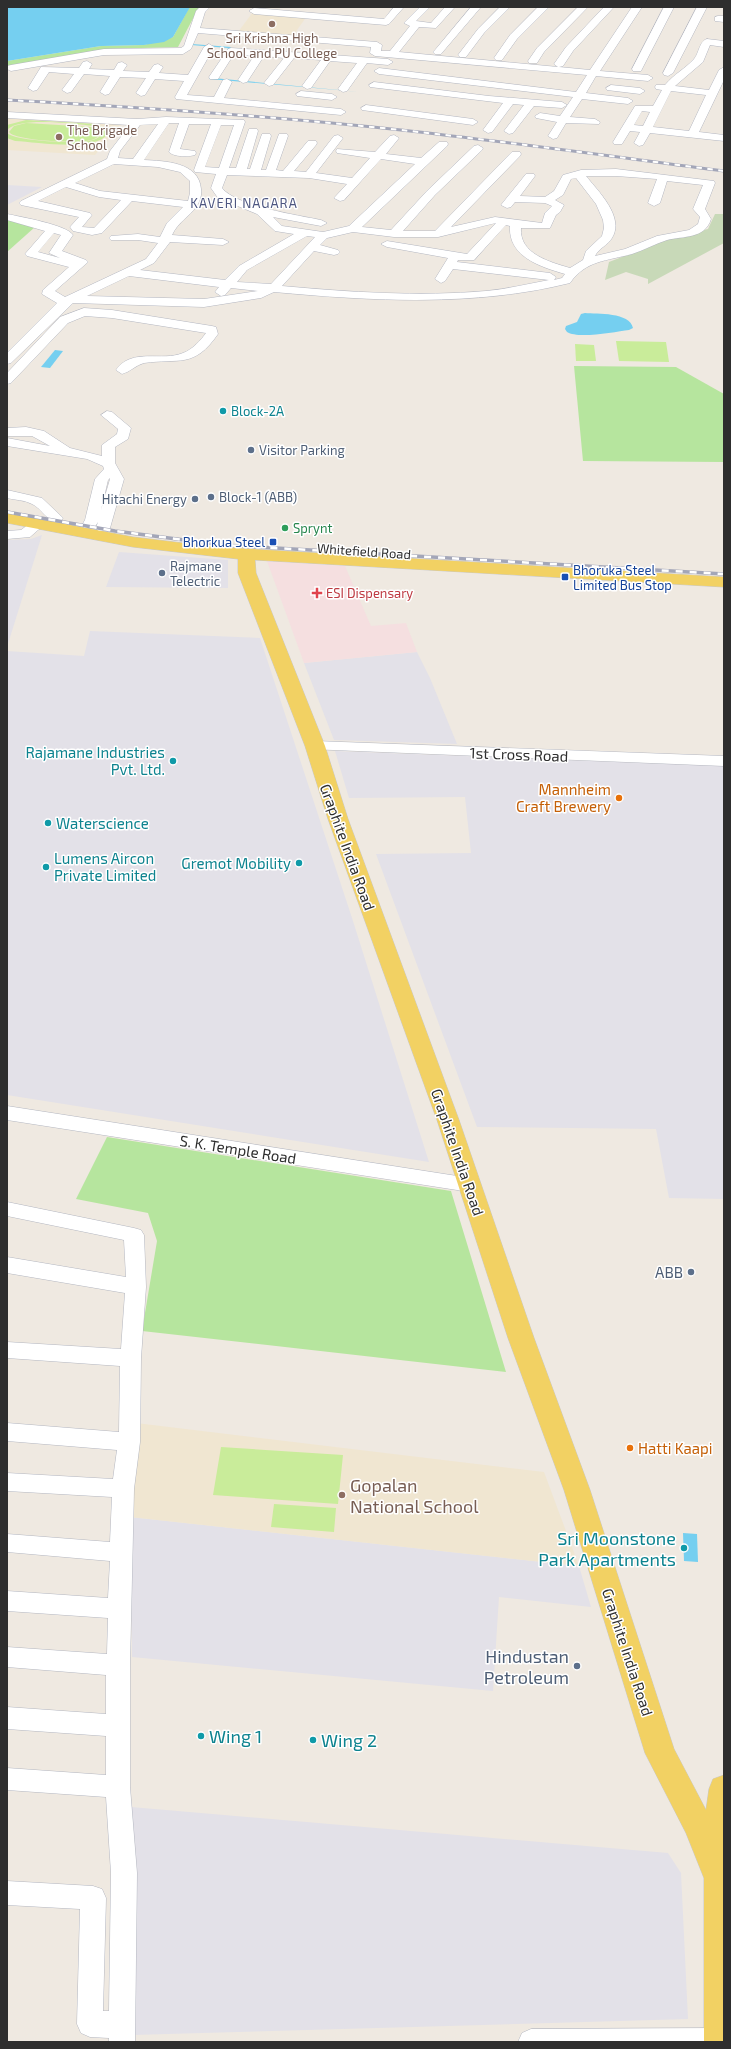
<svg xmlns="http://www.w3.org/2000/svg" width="731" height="2049" font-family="'Exo 2',sans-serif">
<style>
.industrial{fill:#e3e1e8}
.education{fill:#f0e6d1}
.medical{fill:#f5dfe0}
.green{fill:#b6e59e}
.cemetery{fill:#c8d9b8}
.pitch{fill:#c9ec9a}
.water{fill:#75cff0}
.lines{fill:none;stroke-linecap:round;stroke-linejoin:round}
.minor-casing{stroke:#b4b7c1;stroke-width:1}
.major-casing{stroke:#c9c9c9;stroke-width:1}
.minor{fill:#fff;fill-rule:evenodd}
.major{fill:#f2d163;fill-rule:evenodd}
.rail-far1-casing{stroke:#a3a6b8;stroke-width:3}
.rail-casing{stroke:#a3a6b8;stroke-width:3.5}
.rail-far1{stroke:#fff;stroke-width:2;stroke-dasharray:5.5;stroke-linecap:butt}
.rail{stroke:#fff;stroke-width:2.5;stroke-dasharray:7;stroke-linecap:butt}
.education-dot{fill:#8d6e63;stroke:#fff;stroke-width:1.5}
.culture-dot{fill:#0f9aa8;stroke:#fff;stroke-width:1.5}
.service-dot{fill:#5c6f8a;stroke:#fff;stroke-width:1.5}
.leisure-dot{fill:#2e9e5b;stroke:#fff;stroke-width:1.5}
.transit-dot{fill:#1a4fb4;stroke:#fff;stroke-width:1.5}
.health-dot{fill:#e0444e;stroke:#fff;stroke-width:1.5}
.food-dot{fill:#e8710a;stroke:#fff;stroke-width:1.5}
.labels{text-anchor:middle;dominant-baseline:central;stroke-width:3;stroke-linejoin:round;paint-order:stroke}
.far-education-label{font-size:13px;fill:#785e54;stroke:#fff}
.far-neighbourhood-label{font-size:13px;letter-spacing:1px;fill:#4d5680;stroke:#fff}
.far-culture-label{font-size:13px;fill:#0d838f;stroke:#fff;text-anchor:start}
.far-service-label{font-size:13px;fill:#4e5e75;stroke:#fff;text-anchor:start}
.far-leisure-label{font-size:13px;fill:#27864d;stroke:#fff;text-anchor:start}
.far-transit-label{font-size:13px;fill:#164399;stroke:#fff;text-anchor:end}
.far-street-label{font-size:13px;fill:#2e2e2e;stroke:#fff}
.far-health-label{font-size:13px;fill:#be3a42;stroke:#fff;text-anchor:start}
.culture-label{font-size:15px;fill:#0d838f;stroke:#fff;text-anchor:end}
.street-label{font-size:15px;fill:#2e2e2e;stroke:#fff}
.food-label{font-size:15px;fill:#c56008;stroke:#fff;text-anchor:end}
.service-label{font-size:15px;fill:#4e5e75;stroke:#fff;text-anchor:end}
.near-education-label{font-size:18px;fill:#785e54;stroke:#fff;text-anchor:start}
.near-culture-label{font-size:18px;fill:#0d838f;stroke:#fff;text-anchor:start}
.near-service-label{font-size:18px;fill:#4e5e75;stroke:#fff;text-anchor:end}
</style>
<rect width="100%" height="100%" fill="#efe9e1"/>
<g class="industrial">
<path d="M7 185 42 187 7 205Z"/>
<path d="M42 535 7 647V540L31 539Z"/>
<path d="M119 552 228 560V588L106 587Z"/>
<path d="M90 631 260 638 353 921 429 1162 7 1095V651L84 656Z"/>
<path d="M417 652 430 678 457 744 334 740 304 663Z"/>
<path d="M335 751 724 766V1199L669 1198 656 1129 477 1127 376 854 471 853 465 797 349 798Z"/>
<path d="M130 1517 579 1566 591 1607 499 1597 493 1691 132 1657Z"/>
<path d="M131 1807 668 1853 681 1873 688 2019 133 2035Z"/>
</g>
<g class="education">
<path d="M253 12 307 16 292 37 238 32Z"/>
<path d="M7 117 122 124 95 155 7 150Z"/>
<path d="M136 1423 544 1472 579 1566 130 1517Z"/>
</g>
<path class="medical" d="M267 561 345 566 371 626 406 623 417 652 304 663Z"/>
<g class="green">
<path d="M199 7 178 47 105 49 7 67V61L101 46 144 45 173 37 189 8Z"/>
<path d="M7 218 35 227 7 252Z"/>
<path d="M574 366 676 367 724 394V462L583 461Z"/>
<path d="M107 1137 451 1191 506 1372 142 1331 157 1241 148 1213 76 1199Z"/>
</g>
<path class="cemetery" d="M715 214H724V243L648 284V279L626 272 605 280 609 262 674 237 708 229Z"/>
<g class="pitch">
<path d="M26 120 96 124C102 127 107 128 108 134 94 152 37 142 15 141L7 138V133C14 141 77 144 89 141 94 140 99 138 102 134L99 128 93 126C77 124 15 116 7 131V125Z"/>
<path d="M26 123 92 127 100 131V134C97 139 92 140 86 141 74 143 16 141 9 132L14 126Z"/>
<path d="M616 341 666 342 669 362 619 361Z"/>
<path d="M575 344 594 345 596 361H576Z"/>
<path d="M221 1447 343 1455 338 1504 213 1495Z"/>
<path d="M274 1504 336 1508 334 1532 271 1527Z"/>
</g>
<g class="water">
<path d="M7 7H190L173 37 164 42 144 45 101 46 7 61Z"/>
<path d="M192 44 231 47 213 78 360 92 209 79 228 48 191 45Z"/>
<path d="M585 313C597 314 630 312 633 328L629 330C615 332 578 339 567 332L565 329 566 326 577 322 581 314Z"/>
<path d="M55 350 63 351 50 368 41 367Z"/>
<path d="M683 1533 697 1534 698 1562 684 1561Z"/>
</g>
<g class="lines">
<defs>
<g id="minor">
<path d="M200 7H210L205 12 200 28 377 42 382 45 381 51H390L410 26 404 23 420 7H430L416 21 431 23 445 7H455L436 28 419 27 399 52 558 67 554 64 566 47 604 7H614L573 51 563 66 559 67 590 70 632 7H642L600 71 648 75 653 78 648 81 596 76 586 93 628 98 633 101 628 104 582 99 570 117 595 119 600 122 599 124 566 123 557 138 553 139 548 136 557 122 536 118 535 116 540 113 560 116 573 97 379 74 374 71 379 68 576 92 587 75 375 56 370 53 371 47 198 33 191 49 183 54 104 55 11 71 7 69V66L11 65 104 49 181 48 184 46 196 11Z"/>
<path d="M394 7H404L389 24 386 25 254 14 249 11 254 8 384 19Z"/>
<path d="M471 7H481L441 54H435L433 52 435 50Z"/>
<path d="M500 7H510L484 33 466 57H460L458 55 478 29Z"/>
<path d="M538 7H549L517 39 502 60H496L494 58 510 35Z"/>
<path d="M578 7H588L544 52 537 63H529L528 61 537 48Z"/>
<path d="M664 7H674L642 69 641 71H633L632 69Z"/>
<path d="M697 7H707L673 73 668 76 664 75 663 73Z"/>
<path d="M718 16H724V22L715 21V17Z"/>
<path d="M707 39 724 41V47L710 45 703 62 675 86 709 90 719 70 724 67V80L699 132 724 135V141L650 133 643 145 639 146 634 143 640 132 630 131 622 144H614L613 142 635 106H653L662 90 656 89 655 87 656 85H665C674 74 685 69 694 59 699 54 699 41 707 39ZM671 91 706 95 689 131 653 127ZM642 111 650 112 643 126 634 125Z"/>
<path d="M209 44 214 47 187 95 214 97 223 80 227 79 232 82 224 98 341 109 346 112 341 115 176 99 175 97 184 81 155 79 145 95 141 96 136 93 146 78 120 77 109 94 105 95 100 92 110 76 84 74 71 92 67 93 62 90 74 74 49 72 37 90 33 91 28 88 41 67 79 68 83 62 87 61 92 64 89 69 114 70 118 63 122 62 127 65 123 71 149 72 154 65 158 64 163 67 159 73 188 75 204 47Z"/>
<path d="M231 48 388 59 393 62 388 65 367 63 347 91 343 92 338 89 357 63 330 61 311 88 307 89 302 86 321 60 294 58 273 85 269 86 264 83 284 58 264 56 247 82 243 83 238 80 254 56 234 54 218 79H210L209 77 228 49Z"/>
<path d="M374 82 489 96 562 102 567 105 562 108 534 106 513 133 509 134 504 131 524 105 513 104 492 132 488 133 483 130 503 103 370 87 369 85Z"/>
<path d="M611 85 640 88 645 91 640 94 607 90 606 88Z"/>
<path d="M301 91 332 94 337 97 332 100 297 96 296 94Z"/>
<path d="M366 105 473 119 478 122 473 125 362 110 361 108Z"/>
<path d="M7 112 137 119 166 117 244 120 245 122 229 168H236L249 129H257L258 131 247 169H250L262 134H270L271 136 261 170H266L279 134H287L288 136 276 170 283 171 308 141H316L317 143 316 145 294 171 306 172 334 136 338 135 343 138 316 173 352 178 370 158 337 153 336 151 337 149 375 152 390 136 394 135 399 138 386 154 421 158 439 142H447L448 144 447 146 362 227 391 230 427 191 474 146 478 145 483 148 482 150 435 195 403 231H435L512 152H520L521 154 520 156 451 227 495 217 542 223 545 213 552 206 545 203 515 202 511 207 507 208 501 205 526 174H534L535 176 520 196 545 197 554 191 563 175 581 170 616 169 714 181 715 183 705 209 711 219C705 239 683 236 667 240 655 244 644 250 632 254 607 261 586 260 570 283 474 307 372 301 274 292L261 298 204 307 73 303 11 363 7 364V353L57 303 42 294 43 290 69 267 27 256 25 254 45 231 7 220V214C21 217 67 225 73 235L62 251 86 260 88 262 55 291 65 297 146 259 158 243 138 240H111L109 238 111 236 138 234 160 237 167 223 183 207 132 201 102 233 92 235 73 231 70 227 79 217 21 205 19 203 21 201 107 159 110 151 130 125 7 118ZM169 123H179L169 152C174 157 188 157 195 155L196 153 195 151 180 149 189 124H211L194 170 195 172 216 174 211 188 218 198 257 214 275 231 294 234 239 266 225 280 140 270 154 263 170 242 223 245 229 242 223 239 172 235C178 222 189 217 196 207 200 202 202 194 201 189 199 162 165 161 144 160ZM158 124 133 159 118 158 120 151 140 125ZM221 125H234L219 168 205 167ZM381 159 415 164 349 226 323 232 282 226 273 217 321 226 327 223 321 220C297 215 236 206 222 188L227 175 309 178 347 184 334 198 340 201 344 200ZM114 164 158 167 180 172 190 181V193L188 201 100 191 75 183ZM586 176H616L657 179 648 203 654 206 660 203 667 181 703 185 693 209 700 217 698 224 689 230 657 236 625 249 595 256C598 249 608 245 612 238 625 217 598 191 586 176ZM576 178 596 204 603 220 604 228 602 236 586 251 583 260 570 268C550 262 519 254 521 228H550L556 215 560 212 564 205 555 200 563 195 571 179ZM66 187 99 197 121 200 94 228 82 227 92 215 90 213 38 201ZM496 223 467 254 387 241 381 244 387 247 448 258 435 279 441 283 445 281 453 269 549 280C528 284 507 289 486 291 419 297 349 292 282 286L314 251 334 255 338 254 340 252 338 250 320 245 327 238 353 232 394 237H438ZM506 225 510 226C508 257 541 267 565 274L562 278 554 280 556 277 550 273 457 262 458 260H474ZM54 233 61 235 49 253 60 258 38 252ZM307 236 315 237 271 284 237 282 247 270ZM129 276 219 287 215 292 221 296 225 295 231 288 258 291 204 299 87 296Z"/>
<path d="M84 308 112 310 212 326 216 327 218 334C194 369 179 358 144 363 136 365 130 372 122 374L116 370C132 347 162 362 183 353 192 350 201 340 206 333L112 318 85 316 68 323 11 383 7 384V373L60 317Z"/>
<path d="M107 411 112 412 131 428 128 439 115 447V463L124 479 110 528 108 531H98L96 528 98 522 94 528H84L82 525 85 520 95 479 104 469 103 466 87 459 7 446V438L50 446 32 436H7V428L26 427 44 431 70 448 102 456V445L117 434 118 429 101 415ZM110 478V479L101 510 108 480Z"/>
<path d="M7 490 42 498 63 518 61 521C47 524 43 509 32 504 25 500 15 500 7 498Z"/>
<path d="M38 520 43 521 45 524 30 537 7 539V531L21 530 33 521Z"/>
<path d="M315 741 724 756V766L309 749 307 746 309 743Z"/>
<path d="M7 1106 470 1178 477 1180 480 1185 477 1190 470 1192 7 1120Z"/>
<path d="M7 1202 134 1228 141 1230 144 1235 146 1287 141 1358 140 1442 134 1489 130 1665V1787L137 1873 135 2042H109V2038L90 2037 81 2033 77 2024 80 1909 7 1905V1881L93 1886 102 1889 106 1898 103 2011H109L111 1873 106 1797 7 1790V1768L106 1775V1736L7 1729V1707L106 1714V1675L7 1667V1647L107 1654 108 1618 7 1611V1591L108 1598 110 1561 7 1552V1534L110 1542 112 1497 7 1491V1473L113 1479 117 1450 7 1441V1423L119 1432 120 1366 7 1358V1342L121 1349 125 1293 7 1273V1257L126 1277 124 1240 7 1216Z"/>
<path d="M720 2028 724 2029V2042H518L522 2033 531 2029Z"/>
</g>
<path id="major" d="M7 513 133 537 216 547 724 577V587L255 560 256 573 325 746 348 819 459 1120 534 1338 590 1490 674 1749 706 1810 709 1789 713 1779 724 1775V2042H704V1878L686 1833 645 1753 564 1490 508 1338 437 1120 328 819 305 746 238 573V559L133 547 7 523Z"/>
</defs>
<use href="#minor" class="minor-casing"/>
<use href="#major" class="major-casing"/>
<use href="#minor" class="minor"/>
<use href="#major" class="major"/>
<defs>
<path id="rail-far1" d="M7 100C138 107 270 116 401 130 509 142 616 157 724 171"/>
<path id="rail" d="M7 512 115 531 223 545 724 574"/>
</defs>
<use href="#rail-far1" class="rail-far1-casing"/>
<use href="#rail" class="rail-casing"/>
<use href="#rail-far1" class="rail-far1"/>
<use href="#rail" class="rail"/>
</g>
<g class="education-dot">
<circle cx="272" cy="24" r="4"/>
<circle cx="59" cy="137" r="4"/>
<circle cx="342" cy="1495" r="4"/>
</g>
<g class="culture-dot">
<circle cx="223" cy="411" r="4"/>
<circle cx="173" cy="761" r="4"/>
<circle cx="48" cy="823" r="4"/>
<circle cx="299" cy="863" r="4"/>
<circle cx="46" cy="867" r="4"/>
<circle cx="684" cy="1548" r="4"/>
<circle cx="201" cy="1736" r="4"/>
<circle cx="313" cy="1740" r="4"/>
</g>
<g class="service-dot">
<circle cx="251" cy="450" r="4"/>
<circle cx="211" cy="497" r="4"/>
<circle cx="195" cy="499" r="4"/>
<circle cx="162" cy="573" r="4"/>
<circle cx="691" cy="1272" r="4"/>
<circle cx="577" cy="1666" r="4"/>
</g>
<circle class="leisure-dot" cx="285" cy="528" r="4"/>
<g class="transit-dot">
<rect x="269" y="538" width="8" height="8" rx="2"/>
<rect x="561" y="573" width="8" height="8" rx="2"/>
</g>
<path class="health-dot" d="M315 587h4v4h4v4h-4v4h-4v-4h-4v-4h4z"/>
<g class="food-dot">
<circle cx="619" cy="798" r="4"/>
<circle cx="630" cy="1448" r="4"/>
</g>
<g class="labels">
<g class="far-education-label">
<text x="272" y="38">Sri Krishna High<tspan x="272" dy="15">School and PU College</tspan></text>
<text x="67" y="130" text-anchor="start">The Brigade<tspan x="67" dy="15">School</tspan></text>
</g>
<g class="far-neighbourhood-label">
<text x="244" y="203">KAVERI NAGARA</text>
</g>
<g class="far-culture-label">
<text x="231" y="411">Block-2A</text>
</g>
<g class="far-service-label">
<text x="259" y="450">Visitor Parking</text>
<text x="219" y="497">Block-1 (ABB)</text>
<text x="187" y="499" text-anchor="end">Hitachi Energy</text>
<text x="170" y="566">Rajmane<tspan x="170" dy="15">Telectric</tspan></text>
</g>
<g class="far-leisure-label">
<text x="293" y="528">Sprynt</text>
</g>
<g class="far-transit-label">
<text x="265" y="542">Bhorkua Steel</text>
<text x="573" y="570" text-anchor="start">Bhoruka Steel<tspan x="573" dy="15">Limited Bus Stop</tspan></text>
</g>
<g class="far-street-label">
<text transform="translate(364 551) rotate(4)">Whitefield Road</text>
</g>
<g class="far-health-label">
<text x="326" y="593">ESI Dispensary</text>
</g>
<g class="culture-label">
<text x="165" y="752">Rajamane Industries<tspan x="165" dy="17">Pvt. Ltd.</tspan></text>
<text x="56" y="823" text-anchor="start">Waterscience</text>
<text x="54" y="858" text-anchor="start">Lumens Aircon<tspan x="54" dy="17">Private Limited</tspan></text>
<text x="291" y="863">Gremot Mobility</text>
</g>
<g class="street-label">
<text transform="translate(519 754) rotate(2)">1st Cross Road</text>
<text transform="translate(348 847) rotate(70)">Graphite India Road</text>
<text transform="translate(238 1149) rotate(9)">S. K. Temple Road</text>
<text transform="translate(458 1152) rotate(71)">Graphite India Road</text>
<text transform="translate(628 1652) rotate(72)">Graphite India Road</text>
</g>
<g class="food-label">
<text x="611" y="789">Mannheim<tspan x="611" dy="17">Craft Brewery</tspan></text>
<text x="638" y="1448" text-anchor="start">Hatti Kaapi</text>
</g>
<g class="service-label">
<text x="683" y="1272">ABB</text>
</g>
<g class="near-education-label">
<text x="350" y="1485">Gopalan<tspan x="350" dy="21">National School</tspan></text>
</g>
<g class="near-culture-label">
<text x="676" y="1538" text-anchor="end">Sri Moonstone<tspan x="676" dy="21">Park Apartments</tspan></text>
<text x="209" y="1736">Wing 1</text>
<text x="321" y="1740">Wing 2</text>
</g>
<g class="near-service-label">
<text x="569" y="1656">Hindustan<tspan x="569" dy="21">Petroleum</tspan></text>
</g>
</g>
<rect width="731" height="2049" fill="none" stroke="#2e2e2e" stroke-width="16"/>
</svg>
